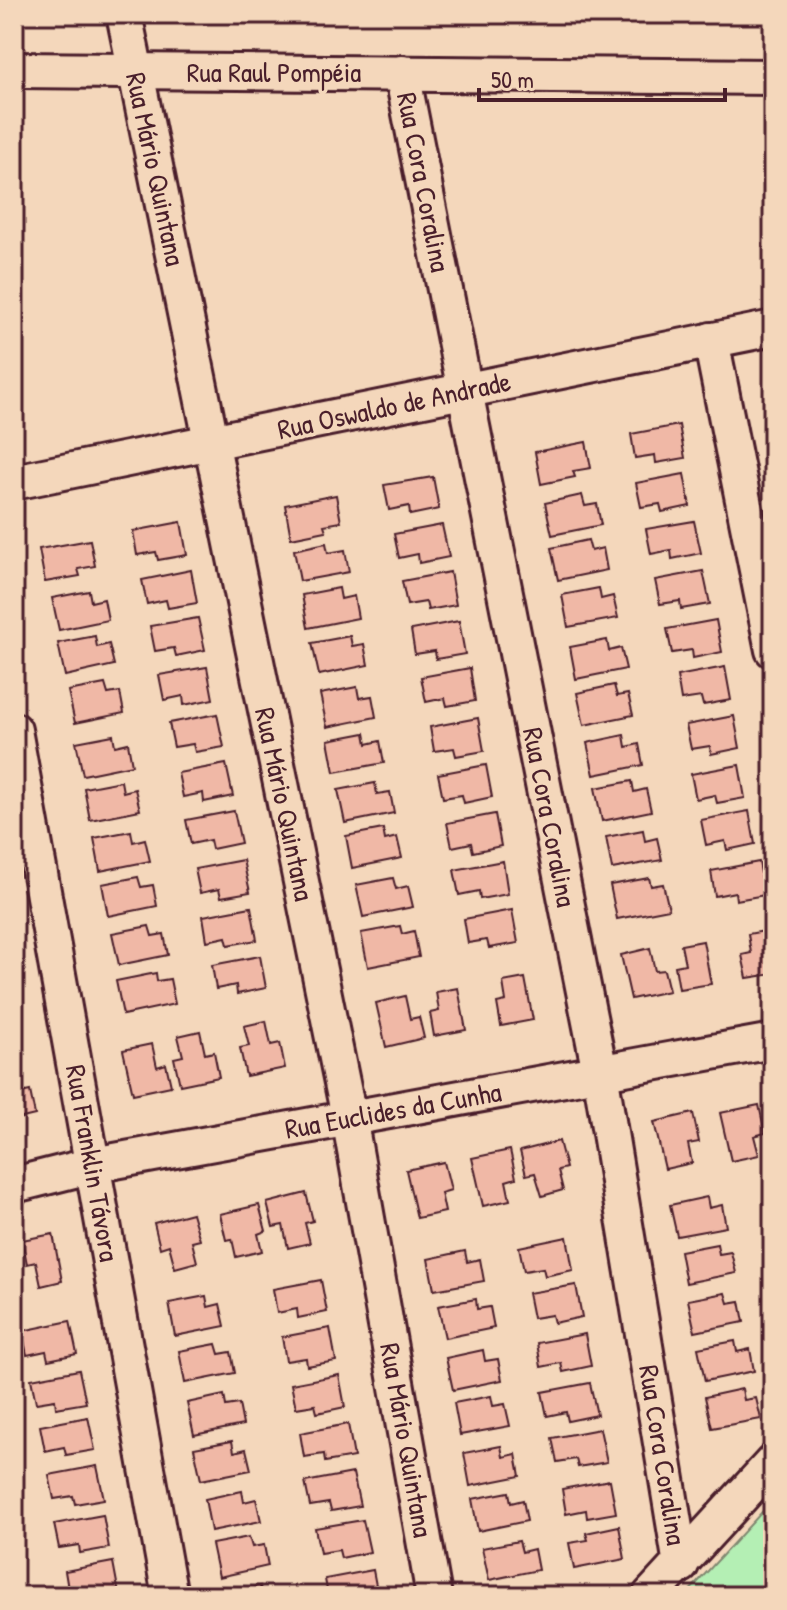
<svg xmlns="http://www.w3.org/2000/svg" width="787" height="1610" font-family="'Patrick Hand',sans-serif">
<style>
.green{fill:#b4efb4;stroke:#7f8770;stroke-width:2}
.building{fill:#f0b8a6;stroke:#4a1f2b;stroke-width:2}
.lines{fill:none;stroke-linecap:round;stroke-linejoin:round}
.street-casing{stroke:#4a1f2b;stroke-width:40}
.street{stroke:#f4d7bb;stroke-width:34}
.labels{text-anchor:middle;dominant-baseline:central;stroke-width:7;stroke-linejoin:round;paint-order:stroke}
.street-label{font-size:28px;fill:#4a1f2b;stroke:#f4d7bb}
</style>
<rect width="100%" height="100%" fill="#f4d7bb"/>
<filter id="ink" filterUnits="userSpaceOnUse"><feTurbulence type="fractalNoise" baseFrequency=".0125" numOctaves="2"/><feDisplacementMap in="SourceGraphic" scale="16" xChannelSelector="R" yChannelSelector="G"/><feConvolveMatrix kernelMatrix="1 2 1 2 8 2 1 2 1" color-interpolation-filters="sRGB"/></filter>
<g filter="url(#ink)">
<path class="green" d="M773 1500V1596H685Z"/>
<g class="building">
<path d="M679 425 685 458 656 463 655 455 635 458 631 434Z"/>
<path d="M586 442 591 468 573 471 575 477 541 484 535 452Z"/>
<path d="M684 474 690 506 662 512 660 504 641 507 636 483Z"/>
<path d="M433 477 439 509 410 515 409 506 389 510 384 485Z"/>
<path d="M336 495 341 522 324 525 326 531 291 538 285 505Z"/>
<path d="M582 495 585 506 597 504 601 525 552 535 545 503Z"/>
<path d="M694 521 701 553 672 559 671 550 651 554 646 529Z"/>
<path d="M181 522 187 555 158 560 156 552 137 555 133 531Z"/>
<path d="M442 525 449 557 419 563 418 554 399 558 394 534Z"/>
<path d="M90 540 95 566 78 569 80 576 45 582 39 549Z"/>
<path d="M588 540 591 551 603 548 607 570 558 580 551 548Z"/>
<path d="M326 543 328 553 345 550 349 572 300 581 294 550Z"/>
<path d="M191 570 197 603 168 608 166 600 147 604 142 580Z"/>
<path d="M703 571 710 604 681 609 680 601 660 604 655 580Z"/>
<path d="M450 572 456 605 428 610 426 602 407 605 402 581Z"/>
<path d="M339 588 341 599 354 596 358 618 308 628 302 595Z"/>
<path d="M599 588 601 599 613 596 618 618 568 627 562 595Z"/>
<path d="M89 591 91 602 104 599 108 620 59 630 52 598Z"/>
<path d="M198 618 205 650 176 656 174 648 155 651 150 626Z"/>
<path d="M716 620 722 652 693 658 692 650 672 653 667 629Z"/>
<path d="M459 621 465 654 436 659 435 651 415 654 411 630Z"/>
<path d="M95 636 97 647 109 644 114 665 65 676 58 643Z"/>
<path d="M350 636 352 646 364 644 368 665 319 675 312 643Z"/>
<path d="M607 640 609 651 621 648 626 669 576 679 570 647Z"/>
<path d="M207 667 213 699 184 705 183 696 164 700 159 675Z"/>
<path d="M725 667 731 700 703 705 701 697 681 700 677 676Z"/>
<path d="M470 668 475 701 447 706 445 698 426 702 421 677Z"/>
<path d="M105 684 108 694 120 692 124 713 75 723 68 691Z"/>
<path d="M614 685 617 696 628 694 633 715 584 725 577 693Z"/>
<path d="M357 687 359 698 372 696 376 717 327 727 320 694Z"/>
<path d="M217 714 224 747 195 752 193 744 174 747 169 723Z"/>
<path d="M734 716 740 748 711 754 710 746 691 749 686 725Z"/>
<path d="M478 718 484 751 456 756 454 748 434 751 430 727Z"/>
<path d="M365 733 367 744 380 741 384 763 334 772 328 740Z"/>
<path d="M113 735 115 746 128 743 132 765 83 775 76 742Z"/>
<path d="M624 735 626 747 639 744 643 765 594 775 587 743Z"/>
<path d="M226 764 233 796 204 802 203 793 183 797 178 773Z"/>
<path d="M486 765 492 797 464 803 462 795 443 798 438 774Z"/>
<path d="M739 765 745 798 717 803 715 795 696 799 691 774Z"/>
<path d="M121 781 123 792 135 789 140 810 90 820 84 788Z"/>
<path d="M632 781 634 792 646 789 651 811 602 821 595 788Z"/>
<path d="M375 783 377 794 390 792 394 813 345 823 338 790Z"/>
<path d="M234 811 241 843 212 849 210 840 191 844 186 820Z"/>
<path d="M749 811 755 844 727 850 725 841 706 845 701 820Z"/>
<path d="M495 814 501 846 473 852 471 843 452 847 447 823Z"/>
<path d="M383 829 385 840 397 837 402 858 352 868 346 836Z"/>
<path d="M643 830 645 841 657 838 662 860 612 869 606 837Z"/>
<path d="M131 831 133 842 145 839 150 861 100 871 94 838Z"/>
<path d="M243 860 250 892 221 897 219 889 200 893 195 869Z"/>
<path d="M503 861 508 894 480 899 479 891 459 895 454 870Z"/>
<path d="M759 862 765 895 736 900 735 892 715 896 711 871Z"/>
<path d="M138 877 141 887 153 885 157 906 108 916 102 884Z"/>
<path d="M393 878 396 889 408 886 413 907 363 917 356 885Z"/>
<path d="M649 878 651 886 663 884 669 909 617 919 610 885Z"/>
<path d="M251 907 257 940 228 945 226 937 207 941 203 916Z"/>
<path d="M512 910 518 943 489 948 487 940 468 943 464 919Z"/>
<path d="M149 926 152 936 164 934 168 955 119 965 112 933Z"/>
<path d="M400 926 402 934 414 931 419 957 368 967 361 933Z"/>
<path d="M770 930 773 974 747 978 742 955 751 953 748 934Z"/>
<path d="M703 941 711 984 679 989 675 966 685 964 681 945Z"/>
<path d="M650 948 655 971 664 970 669 991 631 999 621 955Z"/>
<path d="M260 956 266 988 237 994 236 985 216 989 212 965Z"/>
<path d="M156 973 157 981 170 979 175 1004 123 1015 116 981Z"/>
<path d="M525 978 533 1020 501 1026 497 1003 506 1001 503 982Z"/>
<path d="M458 988 466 1030 434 1036 430 1013 439 1011 436 992Z"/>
<path d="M405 996 410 1019 419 1017 424 1038 386 1047 376 1003Z"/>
<path d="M266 1021 271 1045 280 1043 285 1068 246 1076 240 1048 249 1046 244 1026Z"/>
<path d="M200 1031 205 1054 214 1052 219 1077 180 1085 174 1058 183 1056 178 1036Z"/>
<path d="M152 1044 157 1067 166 1064 171 1086 133 1094 123 1050Z"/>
<path d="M14 1070 21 1093 30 1091 35 1115 14 1120Z"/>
<path d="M759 1105 765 1133 754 1136 759 1155 731 1161 720 1113Z"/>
<path d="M693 1113 699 1142 688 1144 692 1163 665 1169 654 1122Z"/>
<path d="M559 1141 566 1168 558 1170 563 1190 542 1196 535 1173 526 1175 520 1151Z"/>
<path d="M510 1150 516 1178 506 1181 510 1200 483 1206 472 1158Z"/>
<path d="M444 1162 451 1190 441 1193 445 1212 417 1218 406 1170Z"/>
<path d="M773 1188V1213H772L767 1189Z"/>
<path d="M306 1193 313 1221 305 1223 310 1243 288 1248 283 1225 273 1227 267 1203Z"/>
<path d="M707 1197 709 1208 722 1205 726 1227 677 1236 670 1205Z"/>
<path d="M259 1205 266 1231 258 1234 262 1251 236 1257 232 1239 226 1240 220 1214Z"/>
<path d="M192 1213 200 1240 192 1242 197 1262 175 1268 169 1245 160 1248 154 1223Z"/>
<path d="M53 1234 62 1281 41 1286 36 1262 27 1264 22 1240Z"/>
<path d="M567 1237 573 1270 545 1276 543 1268 524 1271 519 1247Z"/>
<path d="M717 1244 719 1254 731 1252 736 1273 686 1283 680 1251Z"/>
<path d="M465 1251 467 1262 480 1259 484 1281 434 1290 428 1259Z"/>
<path d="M321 1280 327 1312 298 1318 297 1309 277 1313 273 1289Z"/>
<path d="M576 1285 582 1317 554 1323 552 1315 533 1318 528 1293Z"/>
<path d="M725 1293 728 1303 740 1301 744 1322 695 1332 688 1300Z"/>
<path d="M206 1296 208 1307 220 1304 225 1326 175 1336 169 1303Z"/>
<path d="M476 1299 477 1309 490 1307 494 1328 445 1338 438 1306Z"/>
<path d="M70 1321 77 1354 48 1360 46 1351 27 1355 22 1331Z"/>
<path d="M330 1328 336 1361 307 1366 306 1358 286 1361 282 1337Z"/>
<path d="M585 1334 591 1366 563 1372 561 1363 541 1367 537 1343Z"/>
<path d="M735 1341 737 1352 750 1349 754 1371 705 1381 698 1348Z"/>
<path d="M216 1344 219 1354 231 1352 235 1373 185 1383 179 1351Z"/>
<path d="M483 1350 485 1361 498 1359 502 1380 453 1390 446 1358Z"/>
<path d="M79 1370 86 1403 56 1408 55 1400 36 1403 31 1379Z"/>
<path d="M339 1375 345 1407 317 1413 315 1405 296 1408 291 1384Z"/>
<path d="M590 1383 597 1415 568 1421 566 1412 547 1416 542 1392Z"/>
<path d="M742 1389 744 1400 756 1398 761 1419 712 1428 705 1397Z"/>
<path d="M224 1395 226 1406 239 1404 243 1425 194 1435 187 1403Z"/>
<path d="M491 1396 493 1406 505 1404 510 1426 460 1435 454 1403Z"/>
<path d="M88 1417 95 1450 66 1455 64 1447 45 1451 40 1426Z"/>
<path d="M348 1424 354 1457 325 1462 324 1454 304 1457 300 1433Z"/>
<path d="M600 1429 607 1462 578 1467 576 1459 557 1462 552 1438Z"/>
<path d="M232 1441 234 1452 246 1449 251 1470 201 1480 194 1448Z"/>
<path d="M501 1446 503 1457 516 1454 520 1476 470 1486 464 1453Z"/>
<path d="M97 1466 104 1499 75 1504 73 1496 54 1499 49 1475Z"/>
<path d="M353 1473 360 1506 331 1511 329 1503 310 1506 305 1482Z"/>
<path d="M610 1480 616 1513 587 1518 586 1510 566 1514 562 1489Z"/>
<path d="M242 1491 244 1502 256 1499 261 1521 211 1531 205 1499Z"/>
<path d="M509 1492 511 1503 523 1500 527 1521 478 1531 472 1499Z"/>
<path d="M103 1515 109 1548 80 1553 79 1545 59 1548 54 1524Z"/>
<path d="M363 1520 370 1552 341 1558 339 1550 320 1553 315 1528Z"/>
<path d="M619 1526 625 1559 574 1569 569 1543 588 1540 586 1533Z"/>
<path d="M249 1537 252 1547 264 1545 268 1566 219 1577 212 1544Z"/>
<path d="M519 1541 522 1552 534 1549 538 1570 489 1580 482 1548Z"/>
<path d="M113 1562 119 1594 90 1596 89 1591 69 1595 65 1571Z"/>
<path d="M373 1570 378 1596H328L325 1579Z"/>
<path d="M260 1586 262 1596H224L223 1593Z"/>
<path d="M526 1588 528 1596H487Z"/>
</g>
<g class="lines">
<defs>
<g id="street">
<path d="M124 14 349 1117 434 1596"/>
<path d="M14 70 773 77"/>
<path d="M402 73 600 1072 681 1565"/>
<path d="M711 340 773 650"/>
<path d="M14 482 773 328"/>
<path d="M14 730 170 1596"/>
<path d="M14 1185 93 1165 773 1041"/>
<path d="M650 1596 773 1462"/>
</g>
</defs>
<use href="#street" class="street-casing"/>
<use href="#street" class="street"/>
</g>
</g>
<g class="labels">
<g class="street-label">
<text x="274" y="72">Rua Raul Pompéia</text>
<text transform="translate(156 169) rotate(78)">Rua Mário Quintana</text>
<text transform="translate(424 182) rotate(79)">Rua Cora Coralina</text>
<text transform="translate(394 405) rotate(-12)">Rua Oswaldo de Andrade</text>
<text transform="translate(285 804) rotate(78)">Rua Mário Quintana</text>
<text transform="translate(550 817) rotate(79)">Rua Cora Coralina</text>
<text transform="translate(393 1110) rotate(-10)">Rua Euclides da Cunha</text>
<text transform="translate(93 1163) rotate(80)">Rua Franklin Távora</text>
<text transform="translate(407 1440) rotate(80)">Rua Mário Quintana</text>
<text transform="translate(663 1455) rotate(81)">Rua Cora Coralina</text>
</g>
</g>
<rect width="787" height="1610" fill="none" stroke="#f4d7bb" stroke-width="48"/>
<rect x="24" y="24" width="739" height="1562" fill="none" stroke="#4a1f2b" stroke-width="3" filter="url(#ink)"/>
<path d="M479 88v12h246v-12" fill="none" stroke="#4a1f2b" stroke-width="4"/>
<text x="491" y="88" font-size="24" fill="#4a1f2b" stroke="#f4d7bb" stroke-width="6" paint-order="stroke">50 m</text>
</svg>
